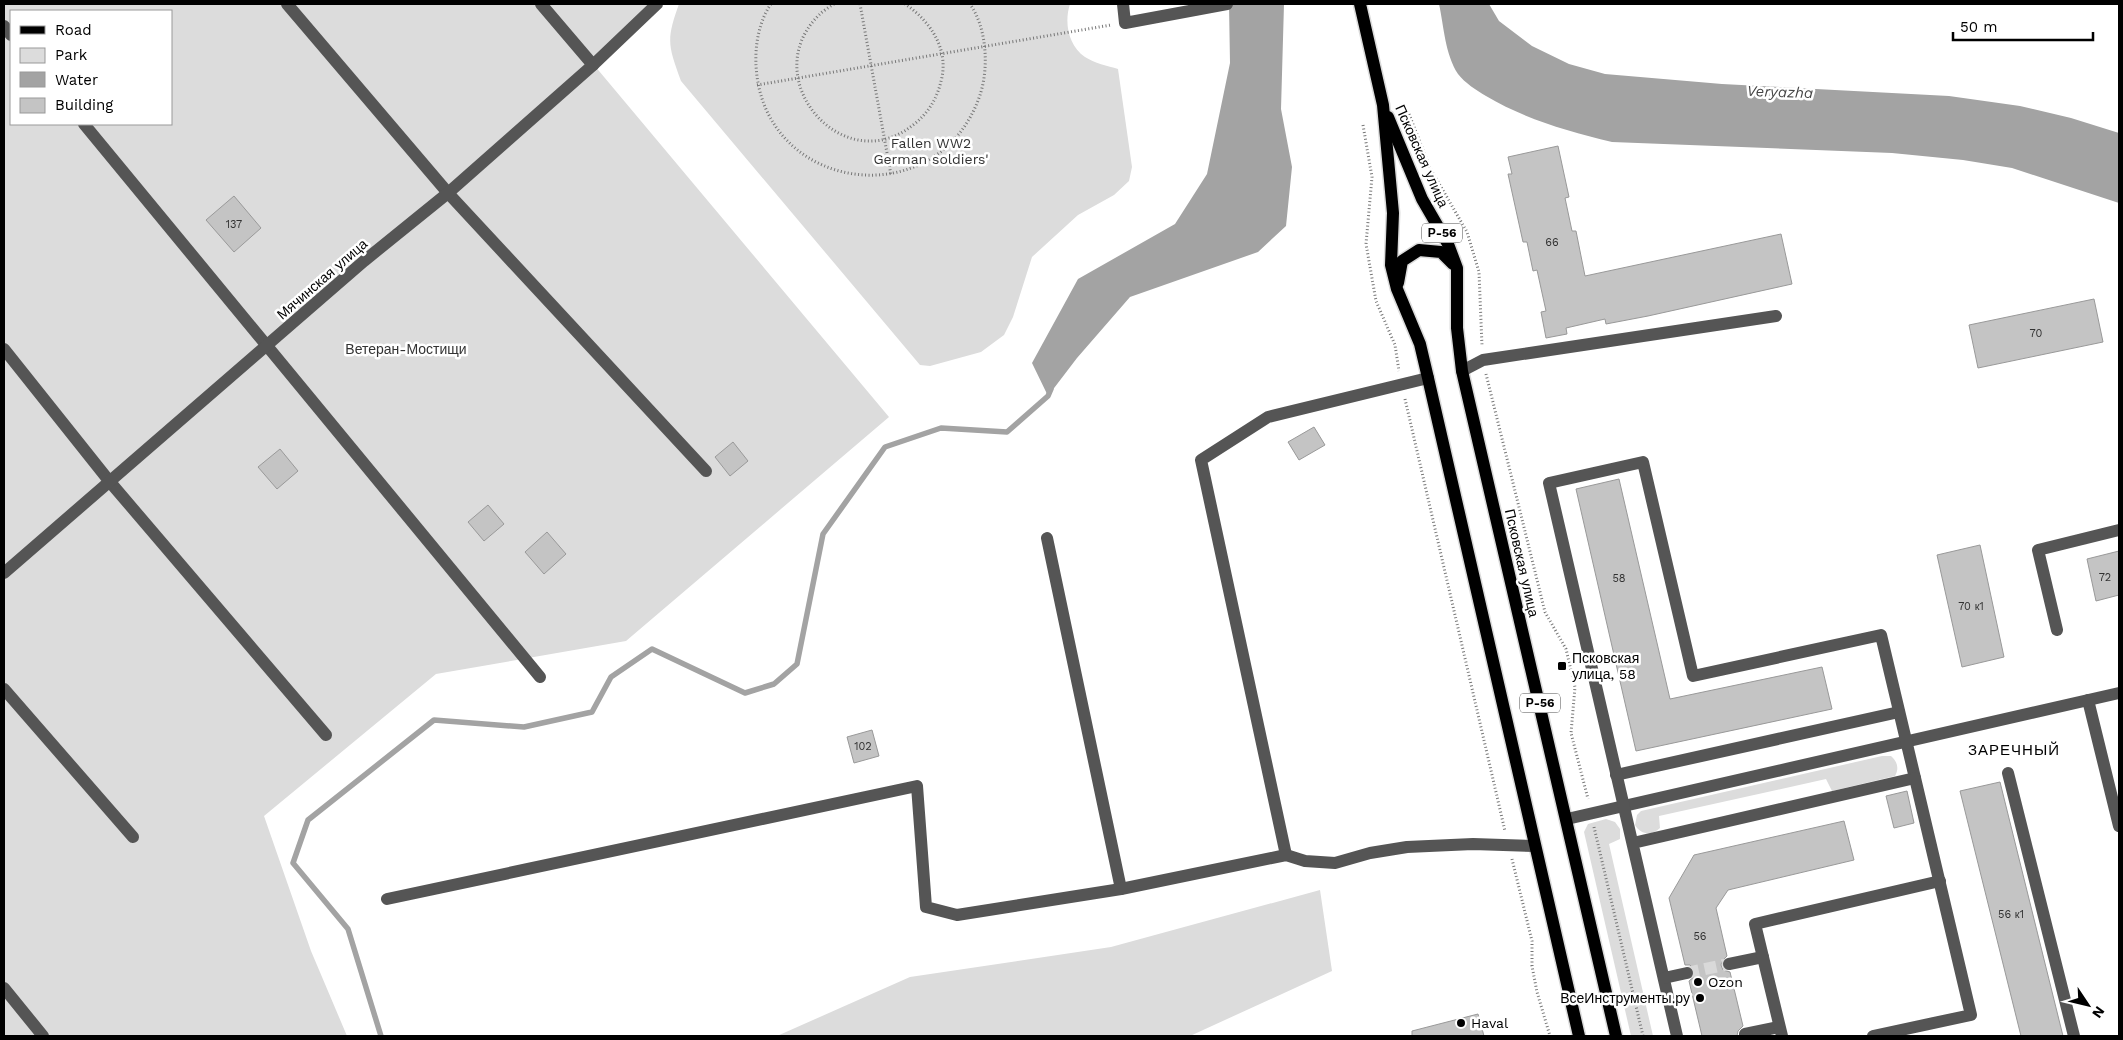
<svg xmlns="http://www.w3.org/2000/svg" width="2123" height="1040" font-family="'Work Sans',sans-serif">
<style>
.green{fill:#dcdcdc;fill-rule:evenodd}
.water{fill:#a3a3a3}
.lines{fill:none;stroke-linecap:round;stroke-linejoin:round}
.stream{stroke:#a3a3a3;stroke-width:5.5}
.building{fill:#c4c4c4;stroke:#999}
.minor-tunnel{stroke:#d9d9d9;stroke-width:12;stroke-dasharray:12 6;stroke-linecap:butt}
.major-casing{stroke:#dbdbdb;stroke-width:15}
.path{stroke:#777;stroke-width:3;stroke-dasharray:1 2.5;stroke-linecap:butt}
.minor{stroke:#555;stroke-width:12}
.major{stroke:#000;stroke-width:12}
.poi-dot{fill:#000;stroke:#fff;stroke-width:2}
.labels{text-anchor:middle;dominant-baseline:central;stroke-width:5;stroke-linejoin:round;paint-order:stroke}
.number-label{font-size:11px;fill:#313131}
.shield{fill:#fff;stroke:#4c4c4c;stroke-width:1}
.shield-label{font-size:12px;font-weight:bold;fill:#000}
.park-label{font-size:14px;fill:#333;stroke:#fff}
.street-label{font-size:14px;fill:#000;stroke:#fff}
.poi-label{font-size:14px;fill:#000;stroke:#fff;text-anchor:start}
.water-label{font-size:15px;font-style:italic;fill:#444;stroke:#fff}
.neighbourhood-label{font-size:15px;letter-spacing:1px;fill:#000;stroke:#fff}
</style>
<rect width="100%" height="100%" fill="#fff"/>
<g class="green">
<path d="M4 4H657L594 65 889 417 626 641 436 674 264 816 311 951 347 1036H4ZM11 11H171V124H11Z"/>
<path d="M679 4H1070C1064 22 1068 45 1085 57 1094 63 1108 66 1118 69L1132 167 1129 181 1114 195 1078 215 1032 257 1013 317 1004 335 981 352 930 366 920 365 681 81C668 45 666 40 679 4Z"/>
<path d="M1882 756H1891C1898 762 1899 769 1895 776L1832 791 1826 779 1659 816 1660 828C1652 836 1641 835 1635 825L1637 815 1641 811Z"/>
<path d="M1606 819 1615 822 1620 829V839L1609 844 1653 1036H1631L1584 832 1588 824Z"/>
<path d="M1320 890 1332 971 1190 1036H777L910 977 1111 947Z"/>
</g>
<g class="water">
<path d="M1229 4H1284L1281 109 1292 167 1286 226 1258 252 1130 297 1077 358 1048 396 1032 363 1078 279 1175 224 1207 174 1230 63Z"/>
<path d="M1439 4H1489L1499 21 1532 46 1569 64 1605 74 1722 84 1949 96 2020 106 2071 118 2119 133V203L2012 168 1963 160 1892 153 1612 142C1567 131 1525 119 1486 96 1476 90 1465 83 1458 74 1445 54 1444 27 1439 4Z"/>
</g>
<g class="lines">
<path class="stream" d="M381 1036 348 929 293 863 308 820 434 720 524 727 592 712 611 677 652 649 745 693 774 684 797 664 823 534 885 447 941 428 1007 432 1048 396 1051 389"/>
</g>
<g class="building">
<path d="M1558 146 1569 197 1565 198 1572 231H1576L1585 276 1781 234 1792 284 1648 316 1606 324 1605 319 1566 328 1567 334 1546 338 1541 312 1546 311 1537 270 1533 271 1527 242H1523L1508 174H1512L1508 157Z"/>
<path d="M234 196 261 228 234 252 206 220Z"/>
<path d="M2094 299 2103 342 1978 368 1969 325Z"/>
<path d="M1314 427 1325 445 1299 460 1288 442Z"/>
<path d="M733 442 748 461 730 476 715 457Z"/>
<path d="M280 449 298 471 277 489 258 467Z"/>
<path d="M1619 479 1670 699 1822 667 1832 709 1636 751 1576 489Z"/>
<path d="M488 505 504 524 484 541 468 522Z"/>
<path d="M547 532 566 554 544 574 525 552Z"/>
<path d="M1980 545 2004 657 1962 667 1937 555Z"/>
<path d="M2119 551V595L2096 601 2087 559Z"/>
<path d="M872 730 879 756 854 763 847 737Z"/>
<path d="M2000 782 2063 1036H2021L1960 791Z"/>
<path d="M1907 791 1914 823 1894 828 1886 796Z"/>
<path d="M1844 821 1854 860 1728 890 1716 908 1727 956 1722 961 1721 965 1723 970 1730 972 1743 1026 1738 1031 1737 1036H1702L1689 981 1695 976V971L1690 965H1685L1669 898 1694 855Z"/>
<path d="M1478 1014 1484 1036H1412V1031Z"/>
</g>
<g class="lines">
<path class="minor-tunnel" d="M1687 973 1729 964"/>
<defs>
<g id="major">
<path d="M1360 4 1383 105 1393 213 1391 265 1397 289 1420 344 1428 378 1579 1036"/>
<path d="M1388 117 1422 199 1448 244 1457 268V328L1462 371 1616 1036"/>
<path d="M1398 283 1402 261 1419 250 1441 252 1453 264"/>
</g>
</defs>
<use href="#major" class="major-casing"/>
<g class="path">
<path d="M771 4C759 21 755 45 756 65 762 194 939 217 980 95 989 68 987 28 970 4"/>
<path d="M834 4C829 7 823 11 819 15 755 78 843 181 913 125 929 113 938 97 942 77 948 47 929 20 905 4"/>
<path d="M860 4 891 175"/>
<path d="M757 85 1111 25"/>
<path d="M1409 114 1430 168 1467 232 1479 272 1482 346"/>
<path d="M1363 125 1372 177 1366 244 1376 301 1395 345 1399 371"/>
<path d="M1486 374 1545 612 1566 649 1575 687 1571 733 1588 799"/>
<path d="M1405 399 1505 831"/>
<path d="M1594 827 1643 1036"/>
<path d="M1512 859 1532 941V966L1537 992 1550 1036"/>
</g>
<g class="minor">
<path d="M287 4 448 193 706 471"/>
<path d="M541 4 593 65"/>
<path d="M1123 4 1125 23 1227 4"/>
<path d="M4 26 11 35"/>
<path d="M84 124 540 677"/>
<path d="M4 349 110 482 326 735"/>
<path d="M1462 371 1483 360 1776 316"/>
<path d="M1047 538 1121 889"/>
<path d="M4 573 364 261 448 193 593 65 657 4"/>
<path d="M2057 630 2038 550 2119 530"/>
<path d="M4 689 133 837"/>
<path d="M2088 700 2119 826"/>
<path d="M2008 773 2074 1036"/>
<path d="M1616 775 1899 712"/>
<path d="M1567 819 2119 693"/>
<path d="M1633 843 1915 778 1881 635 1693 676 1643 462 1549 483 1677 1036"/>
<path d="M1286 855 1201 460 1268 417 1428 378"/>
<path d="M387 899 917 786 926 907 957 915 1121 889 1286 855 1305 861 1335 863 1370 853 1407 847 1473 844 1535 846"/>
<path d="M1729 964 1763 957"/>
<path d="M1664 978 1687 973"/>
<path d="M4 988 43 1036"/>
<path d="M1745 1034 1779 1027"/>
<path d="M1782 1036 1755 924 1940 881"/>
<path d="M1873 1036 1971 1015 1915 778"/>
</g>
<use href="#major" class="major"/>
</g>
<g class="poi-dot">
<rect x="1557" y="661" width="10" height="10" rx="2.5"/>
<circle cx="1698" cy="982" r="5"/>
<circle cx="1700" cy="998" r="5"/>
<circle cx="1461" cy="1023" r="5"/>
</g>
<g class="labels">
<g class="number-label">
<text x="234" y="224">137</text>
<text x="1552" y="242">66</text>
<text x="2036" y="333">70</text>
<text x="2105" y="577">72</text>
<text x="1619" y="578">58</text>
<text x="1971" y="606">70 к1</text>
<text x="863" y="746">102</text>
<text x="2011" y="914">56 к1</text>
<text x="1700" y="936">56</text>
</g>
<g class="shield">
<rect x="1422" y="223.5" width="40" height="19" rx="4"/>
<rect x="1520" y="693.5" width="40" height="19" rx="4"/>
</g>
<g class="shield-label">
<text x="1442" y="233">Р-56</text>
<text x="1540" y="703">Р-56</text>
</g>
<g class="park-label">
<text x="931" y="143">Fallen WW2<tspan x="931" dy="16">German soldiers'</tspan></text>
<text x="406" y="349">Ветеран-Мостищи</text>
</g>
<g class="street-label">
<text transform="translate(1422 156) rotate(66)">Псковская улица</text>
<text transform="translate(322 279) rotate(-41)">Мячинская улица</text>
<text transform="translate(1522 563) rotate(77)">Псковская улица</text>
</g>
<g class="poi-label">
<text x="1572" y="658">Псковская<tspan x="1572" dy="16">улица, 58</tspan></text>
<text x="1708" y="982">Ozon</text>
<text x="1690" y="998" text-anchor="end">ВсеИнструменты.ру</text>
<text x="1471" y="1023">Haval</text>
</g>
<g class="water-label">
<text transform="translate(1780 92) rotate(2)">Veryazha</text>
</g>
<g class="neighbourhood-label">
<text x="2014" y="750">ЗАРЕЧНЫЙ</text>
</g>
</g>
<rect width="2123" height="1040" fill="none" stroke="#000000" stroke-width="10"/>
<rect x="10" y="10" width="162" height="115" fill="#ffffff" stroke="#999999"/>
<rect x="20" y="26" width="25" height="8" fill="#000000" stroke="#999999"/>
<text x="55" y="35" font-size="15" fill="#000000">Road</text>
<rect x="20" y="48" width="25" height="15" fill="#dcdcdc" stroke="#999999"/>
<text x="55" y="60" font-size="15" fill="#000000">Park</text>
<rect x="20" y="72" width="25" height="15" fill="#a3a3a3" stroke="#999999"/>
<text x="55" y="85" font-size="15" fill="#000000">Water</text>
<rect x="20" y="98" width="25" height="15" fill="#c4c4c4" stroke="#999999"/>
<text x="55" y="110" font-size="15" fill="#000000">Building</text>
<g transform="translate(2088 1005) rotate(125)" stroke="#ffffff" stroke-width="4" paint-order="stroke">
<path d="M0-4L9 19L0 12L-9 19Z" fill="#000000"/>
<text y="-8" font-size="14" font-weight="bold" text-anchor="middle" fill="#000000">N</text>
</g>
<path d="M1953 32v8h140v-8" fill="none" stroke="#000000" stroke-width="2.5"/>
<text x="1960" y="32" font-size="15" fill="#000000" stroke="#ffffff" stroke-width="4" paint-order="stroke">50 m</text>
</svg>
